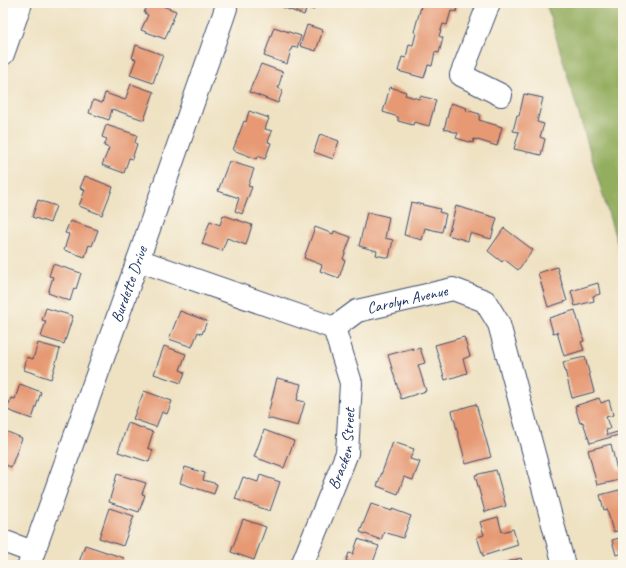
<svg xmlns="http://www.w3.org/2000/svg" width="626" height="568" font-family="Caveat,sans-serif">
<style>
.forest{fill:#94ae60;stroke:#586e5f}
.building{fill:#e69973}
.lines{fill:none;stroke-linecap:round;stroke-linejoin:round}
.minor-casing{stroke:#3b4a6d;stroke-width:24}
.minor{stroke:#fff;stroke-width:22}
.labels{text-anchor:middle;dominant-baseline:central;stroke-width:3;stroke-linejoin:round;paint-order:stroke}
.street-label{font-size:16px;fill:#1b2f5e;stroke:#fbf7ec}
</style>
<rect width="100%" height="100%" fill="#fbf7ec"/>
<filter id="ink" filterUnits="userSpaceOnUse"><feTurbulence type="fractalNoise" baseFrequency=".025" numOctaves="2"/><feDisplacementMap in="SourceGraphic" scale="8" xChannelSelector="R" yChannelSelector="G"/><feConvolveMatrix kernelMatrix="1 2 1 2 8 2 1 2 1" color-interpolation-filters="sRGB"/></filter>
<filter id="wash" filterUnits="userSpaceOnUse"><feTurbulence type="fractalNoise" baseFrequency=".012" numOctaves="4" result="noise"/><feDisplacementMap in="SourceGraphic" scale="16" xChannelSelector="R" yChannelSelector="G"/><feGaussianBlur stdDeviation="0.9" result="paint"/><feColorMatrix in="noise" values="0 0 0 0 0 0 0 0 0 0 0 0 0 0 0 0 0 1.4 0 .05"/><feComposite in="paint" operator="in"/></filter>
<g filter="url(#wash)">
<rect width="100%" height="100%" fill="#efe2c3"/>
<path class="forest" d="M546 3H623V263Z"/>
<g id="blocks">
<g class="building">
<path d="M148 3H155L176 11 165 39 141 30 148 15 144 13Z"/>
<path d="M284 3H316L314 10 307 8 304 15 282 7Z"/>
<path d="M422 3H458L456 12 451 11 447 25 443 24 439 36 443 38 439 53 435 52 432 66 428 65 424 78 398 71 402 57 406 58 409 44 413 45 416 33 414 32Z"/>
<path d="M307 25 323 30 316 51 300 46Z"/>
<path d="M274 27 301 36 297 48 292 47 287 64 264 56Z"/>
<path d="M136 45 163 55 153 83 130 75 136 59 132 58Z"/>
<path d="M261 64 283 72 278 88 283 90 278 103 249 92Z"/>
<path d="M131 84 154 92 144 120 112 109 109 120 89 113 93 100 102 103 105 93 125 100Z"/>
<path d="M390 87 406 92 405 95 419 99 420 96 436 100 429 126 414 122 413 125 398 121V117L383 112Z"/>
<path d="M524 94 543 98 537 122 544 124 540 137 545 139 541 155 514 149 519 132 513 131 517 115 519 116Z"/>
<path d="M451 103 467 108 466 110 480 114 479 120 502 127 497 146 474 139 473 143 456 138 458 133 444 129Z"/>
<path d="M249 111 269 118 265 129 272 131 268 142 271 143 265 159 258 156 257 159 233 150 244 121 246 122Z"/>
<path d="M106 125 137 135 135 143 137 144 132 159 129 158 124 173 102 165 109 148 104 146 107 139 102 137Z"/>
<path d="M320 134 339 141 333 159 314 152Z"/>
<path d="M229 161 254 169 248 186 252 187 242 214 235 211 239 198 218 191Z"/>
<path d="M85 176 113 187 102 215 79 206 85 190 80 188Z"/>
<path d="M38 200 56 206 50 223 32 217Z"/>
<path d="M411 202 440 209 439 212 446 214 442 232 425 228 422 240 404 235Z"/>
<path d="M456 206 497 218 491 239 470 233 468 241 448 235Z"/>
<path d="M367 212 389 217 385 238 393 240 389 258 376 255 377 251 359 246Z"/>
<path d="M223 215 252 225 246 245 227 238 222 251 202 244 210 221 220 225Z"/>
<path d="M70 221 98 230 92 246 89 245 85 257 64 250 69 234 65 233Z"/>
<path d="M315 227 333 234 334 231 351 237 343 259 345 260 339 278 320 271 322 265 304 258Z"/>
<path d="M504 228 533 250 518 270 504 259 502 262 488 251Z"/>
<path d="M53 264 81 273 76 289 74 288 70 301 48 293 53 277 49 276Z"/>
<path d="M557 267 567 301 548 307 538 273Z"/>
<path d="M598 283 600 294 593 296 594 301 575 306 571 291Z"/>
<path d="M46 308 73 316 64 344 41 337 46 321 42 320Z"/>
<path d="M575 310 584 341 581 342 584 350 564 356 557 332 553 333 549 318Z"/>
<path d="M180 311 207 321 202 334 198 332 192 347 169 339Z"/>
<path d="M464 337 470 356 463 359 467 373 445 380 435 345Z"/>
<path d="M38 343 60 349 51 379 24 370 27 357 33 359Z"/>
<path d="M164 346 186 354 180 370 185 372 181 383 154 374Z"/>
<path d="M413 348V350L420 348 425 363 418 365 426 391 401 399 388 355Z"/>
<path d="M585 357 594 392 572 398 563 362Z"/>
<path d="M277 378 301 384 297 400 305 402 298 426 267 418Z"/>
<path d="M20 384 41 392 32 419 7 410 11 398 15 399Z"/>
<path d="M144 391 172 401 167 414 162 412 156 427 133 419Z"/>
<path d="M599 398 601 403 609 400 613 415 606 417 610 429 606 430 607 435 621 431 622 434 590 443 583 422 580 423 575 406Z"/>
<path d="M476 404 491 457 466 464 452 411Z"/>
<path d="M128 423 153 432 148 448 153 450 149 462 118 452Z"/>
<path d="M3 430 22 438 11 467 3 464Z"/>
<path d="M264 430 294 441 284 468 254 457Z"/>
<path d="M393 442 414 449 410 459 420 462 413 480 404 477 398 494 377 486Z"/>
<path d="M611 444 617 470 623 469V476L619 477 620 480 597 485 588 450Z"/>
<path d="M185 467 205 473 203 480 217 484 214 494 180 483Z"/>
<path d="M496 470 506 506 485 512 475 475Z"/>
<path d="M117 474 146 483 142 494 145 495 139 512 109 502Z"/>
<path d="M260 475 280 482 270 511 235 499 243 477 258 482Z"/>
<path d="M623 489V530L613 532 607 509 604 510 600 495Z"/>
<path d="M371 504 392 511V509L411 516 403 538 384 532 381 540 360 532Z"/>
<path d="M109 508 134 516 123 546 99 538Z"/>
<path d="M498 517 502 532 513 529 518 545 483 556 477 537 484 535 480 522Z"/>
<path d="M243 519 266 527 254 560 231 552Z"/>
<path d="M623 537V553L616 555 612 540Z"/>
<path d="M358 539 379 546 372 565H349L350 562 346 561 349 553 353 554Z"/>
<path d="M85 545 124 558 122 565H78Z"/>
<path d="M521 558 523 565H497Z"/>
</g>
</g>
</g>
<g filter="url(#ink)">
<use href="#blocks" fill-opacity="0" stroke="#3b4a6d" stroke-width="1"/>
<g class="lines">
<defs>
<g id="minor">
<path d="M489 3 461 75 501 95"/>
<path d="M3 54 21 3"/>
<path d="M138 260 334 328"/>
<path id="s1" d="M334 328 357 311 453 289 485 301 499 324 564 565"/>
<path d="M3 541 33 552"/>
<path id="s2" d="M29 565 138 260 222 20 226 8V3"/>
<path id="s3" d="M302 565 347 453 351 383 334 328"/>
</g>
</defs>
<use href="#minor" class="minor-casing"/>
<use href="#minor" class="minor"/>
</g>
</g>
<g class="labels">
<g class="street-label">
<text stroke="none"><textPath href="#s2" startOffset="298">Burdette Drive</textPath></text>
<text stroke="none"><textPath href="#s1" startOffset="80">Carolyn Avenue</textPath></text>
<text stroke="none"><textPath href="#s3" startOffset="124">Bracken Street</textPath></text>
</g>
</g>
<rect width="626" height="568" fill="none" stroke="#fbf7ec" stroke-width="16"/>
</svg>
